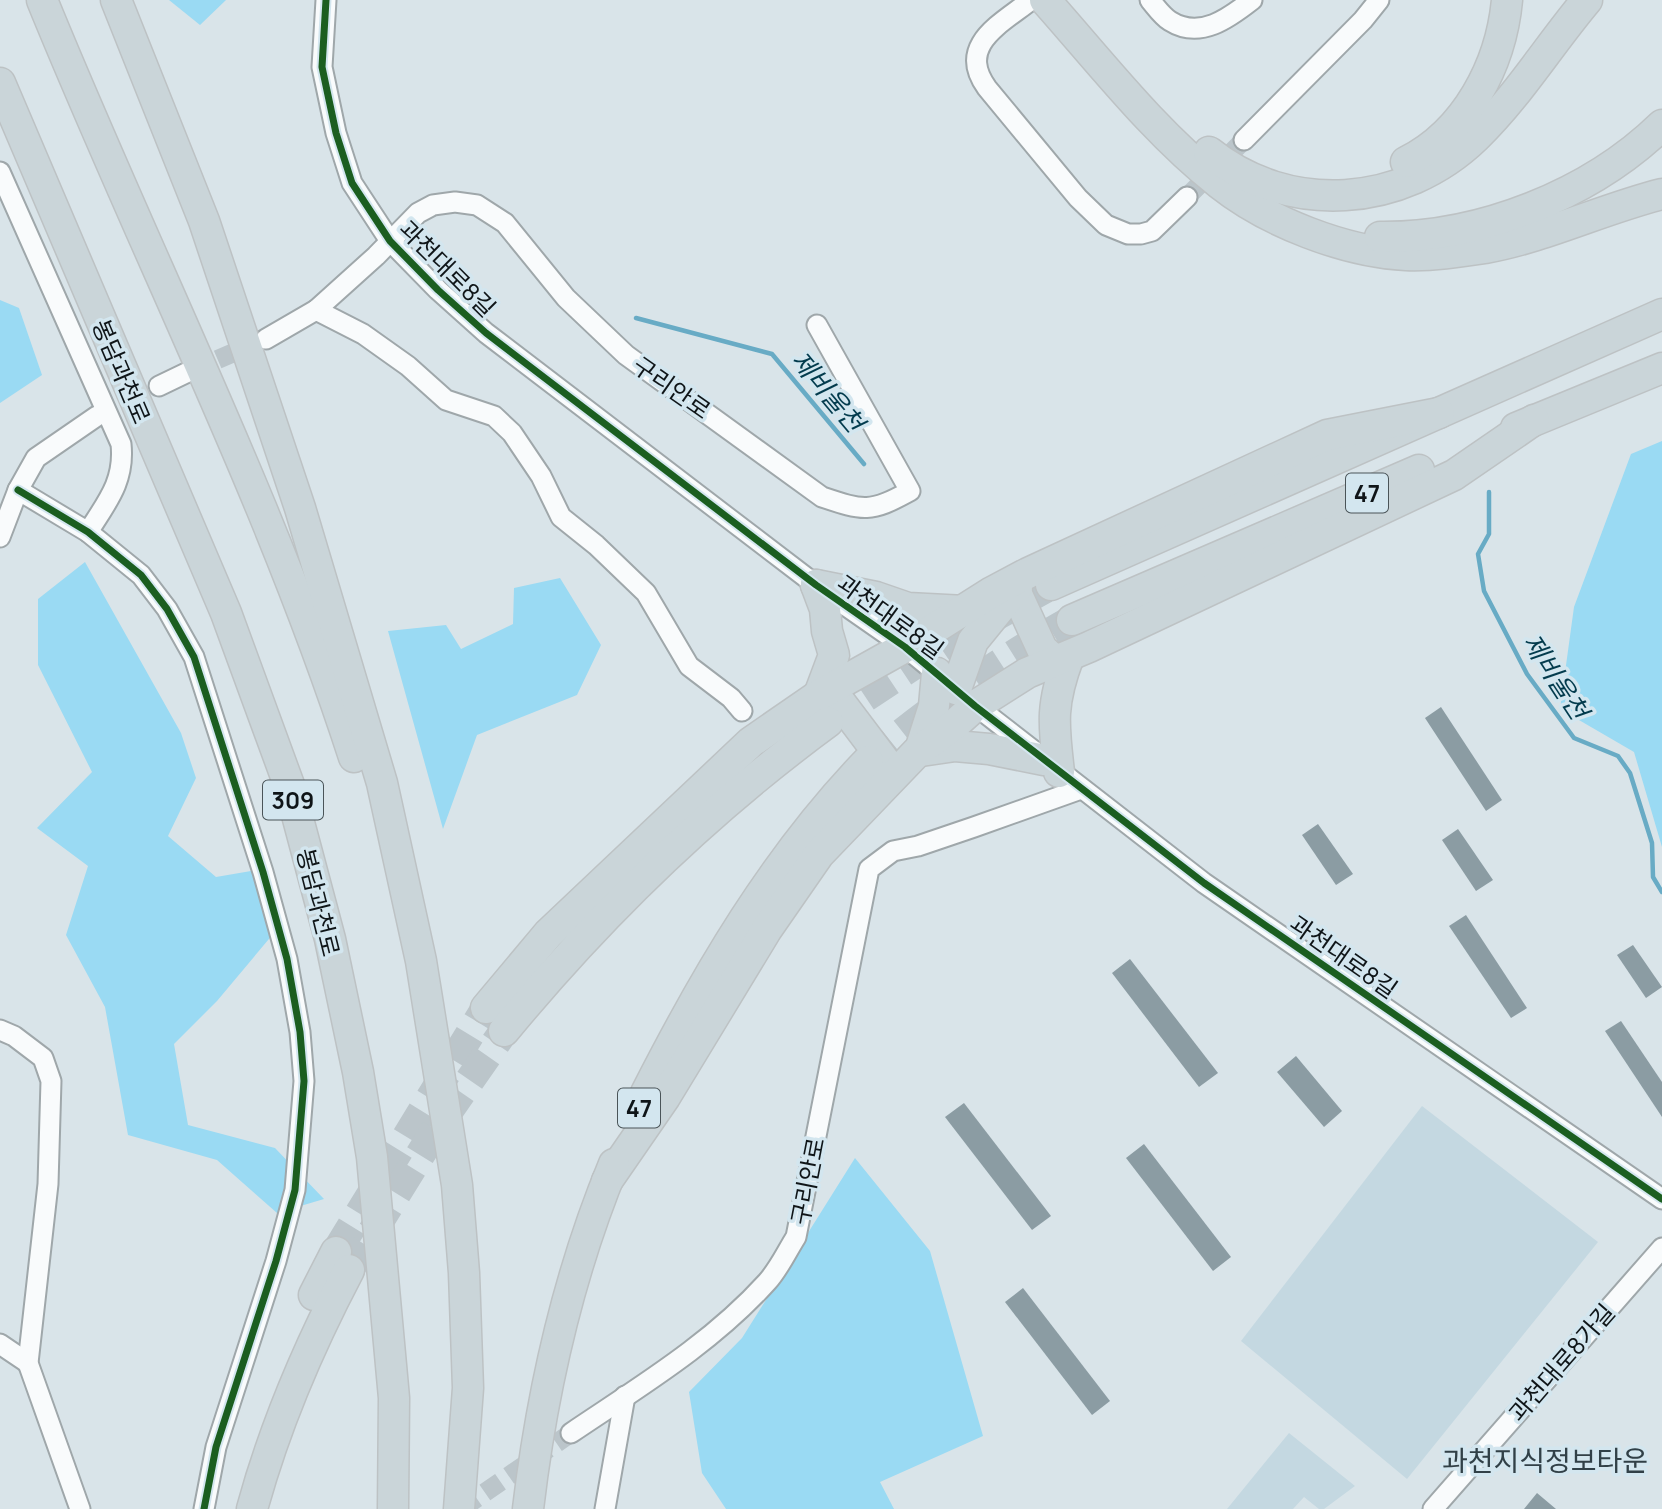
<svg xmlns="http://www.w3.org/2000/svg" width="1662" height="1509" font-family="Manrope,'Noto Sans KR',sans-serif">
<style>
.built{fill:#c4d8e1}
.green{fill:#9adaf3}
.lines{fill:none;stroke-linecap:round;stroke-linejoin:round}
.stream{stroke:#68abc5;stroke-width:4.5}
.building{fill:#8b9ca3}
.minor-tunnel{stroke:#bbc5ca;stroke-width:19;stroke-dasharray:19 10;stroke-linecap:butt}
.highway-tunnel{stroke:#bbc5ca;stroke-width:30;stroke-dasharray:30 15;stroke-linecap:butt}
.minor-casing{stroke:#9fa7aa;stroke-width:23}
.highway-casing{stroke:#bdc2c4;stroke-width:33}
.minor{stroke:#f9fbfc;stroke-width:19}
.highway{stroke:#cad5d9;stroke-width:30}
.cycleway-casing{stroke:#d3e6ef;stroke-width:11}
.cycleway{stroke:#1b5e20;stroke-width:7}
.labels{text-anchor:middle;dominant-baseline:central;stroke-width:7;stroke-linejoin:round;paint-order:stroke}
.shield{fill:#d3e6ef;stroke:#4a5458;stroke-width:2}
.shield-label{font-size:23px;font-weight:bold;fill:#0f1518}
.street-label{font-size:24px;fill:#0f1518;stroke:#d3e6ef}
.water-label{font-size:26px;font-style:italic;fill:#033b4d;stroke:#d3e6ef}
.quarter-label{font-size:28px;fill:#314047;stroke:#d3e6ef}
</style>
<rect width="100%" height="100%" fill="#d9e4e9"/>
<g class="built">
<path d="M1422 1106 1598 1242 1407 1479 1241 1341Z"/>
<path d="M1289 1433 1355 1486 1324 1509H1319L1304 1497 1293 1509H1227Z"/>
</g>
<g class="green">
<path d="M169 0H226L200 25Z"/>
<path d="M0 300 19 308 42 375 0 403Z"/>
<path d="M1662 441V847L1634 752 1560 709 1574 607 1631 454Z"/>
<path d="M85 562 181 733 196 778 168 836 216 877 251 871 284 921 217 1001 174 1044 188 1125 275 1148 324 1199 277 1213 217 1160 128 1135 105 1007 66 935 88 866 37 828 92 772 38 665V599Z"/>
<path d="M560 578 601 645 577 695 477 735 443 829 388 631 446 625 461 649 513 624 514 588Z"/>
<path d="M855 1158 930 1251 983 1436 880 1482 894 1509H726L702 1473 689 1392 742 1338Z"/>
</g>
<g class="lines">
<g class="stream">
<path d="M636 318 772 354 864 464"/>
<path d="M1489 492V534L1478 554 1484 591 1527 674 1574 738 1618 756 1630 773 1652 843 1653 877 1662 892"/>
</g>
</g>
<g class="building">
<path d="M1441 707 1502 800 1486 811 1425 718Z"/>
<path d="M1318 824 1353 874 1336 885 1302 835Z"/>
<path d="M1458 829 1493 880 1476 891 1442 840Z"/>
<path d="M1466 915 1527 1008 1511 1018 1449 926Z"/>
<path d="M1633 945 1662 987 1646 998 1617 955Z"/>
<path d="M1130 959 1218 1073 1199 1087 1112 973Z"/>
<path d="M1621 1021 1662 1082V1117L1605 1031Z"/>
<path d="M1296 1056 1342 1111 1324 1127 1277 1072Z"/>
<path d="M964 1103 1051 1216 1032 1230 945 1117Z"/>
<path d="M1144 1144 1231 1257 1213 1271 1126 1158Z"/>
<path d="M1023 1288 1110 1401 1092 1415 1005 1302Z"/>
<path d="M1537 1493 1556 1509H1524Z"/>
</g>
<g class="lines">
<g class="minor-tunnel">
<path d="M1187 197 1244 140"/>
<path d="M191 371 256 343"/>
<path d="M461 1509 571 1433"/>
</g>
<g class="highway-tunnel">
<path d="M828 722 942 646 1051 585"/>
<path d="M868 761C932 707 999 661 1072 620"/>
<path d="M336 1252 486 1008"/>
<path d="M349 1270 438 1126 504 1031"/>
</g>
<defs>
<g id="minor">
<path d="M326 0 322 67 336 133 352 183 390 241 438 290 486 333 816 585 905 647 944 679"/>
<path d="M1031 0C1001 24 956 45 987 88L1078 198 1106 225 1128 234H1141L1152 231 1187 197"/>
<path d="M1150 0C1156 7 1162 16 1170 21 1200 40 1229 18 1252 0"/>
<path d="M1244 140 1363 20 1379 0"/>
<path d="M0 172 121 444C125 481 107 502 88 532"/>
<path d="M316 310 376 256 418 213 433 205 455 202 477 205 505 223 566 298 626 355 822 497C864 511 870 513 910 491L817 325"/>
<path d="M266 339 316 310 363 334 408 366 446 400 494 416 512 433 541 476 561 517 596 545 646 593 689 666 731 698 742 711"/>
<path d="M159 386 186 373"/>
<path d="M18 490 88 532 141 575 167 609 194 657 263 872 287 959 300 1032 304 1081 295 1190 276 1261 216 1447 204 1509"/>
<path d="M0 537 18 490 36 458 97 416"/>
<path d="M967 699 1204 883 1662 1199"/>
<path d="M0 1030 14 1036 43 1058 51 1081 48 1184 28 1363 80 1509"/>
<path d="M0 1344 28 1363"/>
<path d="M571 1433C639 1387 711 1344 767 1282 779 1269 787 1251 796 1237L869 869 893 851 918 846 974 827 1081 789"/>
<path d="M605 1509 625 1396"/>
<path d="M1433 1509 1662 1248"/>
</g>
<g id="highway">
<path d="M42 0C145 253 270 498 354 757"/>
<path d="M116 0 204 221 300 508 382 783 421 961 457 1185 464 1273 468 1388 459 1509"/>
<path d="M1045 0C1101 63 1154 132 1220 184 1268 222 1345 252 1406 255 1432 256 1459 252 1485 248 1546 237 1602 209 1662 194"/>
<path d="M0 83 226 613 289 785 330 939 358 1072 372 1157 394 1398 393 1509"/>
<path d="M1209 152C1289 216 1403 208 1476 137 1519 95 1549 45 1587 0"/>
<path d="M1406 162C1466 132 1501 65 1507 0"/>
<path d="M1380 237C1480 238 1590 195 1662 125"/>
<path d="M1516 428 1662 368"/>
<path d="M816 585 876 597 908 608 965 611"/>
<path d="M816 585 825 609 827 631 834 655 819 695"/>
<path d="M1051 585 1662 314"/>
<path d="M1015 590 1042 649 1055 661"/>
<path d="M1072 620 1419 470"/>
<path d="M956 689 973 641 1017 587"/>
<path d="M823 692 840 702 886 763 889 776"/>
<path d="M920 750 934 706 937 673"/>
<path d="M921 751 955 746 989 749 1044 760"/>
<path d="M1059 772C1053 723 1051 703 1069 656"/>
<path d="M486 1008 548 934 751 742 819 695 905 647 992 592 1028 573 1327 435 1439 413"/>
<path d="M504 1031C598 917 708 810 828 722"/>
<path d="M646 1093C706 975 775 857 868 761"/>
<path d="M607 1181 665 1097 767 929 819 854 917 752 954 725 975 706 1027 673 1089 647 1454 475 1534 420"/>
<path d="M314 1295 336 1252"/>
<path d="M252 1509C275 1425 309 1346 349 1270"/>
<path d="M528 1509C542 1390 568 1275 614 1164"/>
</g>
</defs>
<use href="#minor" class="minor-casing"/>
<use href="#highway" class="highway-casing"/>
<use href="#minor" class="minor"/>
<use href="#highway" class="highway"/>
<defs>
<g id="cycleway">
<path d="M326 0 322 67 336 133 352 183 390 241 438 290 486 333 816 585 905 647 975 706 1204 883 1662 1199"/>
<path d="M18 490 88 532 141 575 167 609 194 657 263 872 287 959 300 1032 304 1081 295 1190 276 1261 216 1447 204 1509"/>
</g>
</defs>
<use href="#cycleway" class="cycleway-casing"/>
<use href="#cycleway" class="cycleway"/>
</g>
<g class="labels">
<g class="shield">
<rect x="1346" y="473.5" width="42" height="39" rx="5"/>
<rect x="263" y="780.5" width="60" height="39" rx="5"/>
<rect x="618" y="1088.5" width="42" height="39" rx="5"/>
</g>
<g class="shield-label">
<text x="1367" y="493">47</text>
<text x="293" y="800">309</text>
<text x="639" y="1108">47</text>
</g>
<g class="street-label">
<text transform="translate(448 268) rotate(45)">과천대로8길</text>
<text transform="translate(122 371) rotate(67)">봉담과천로</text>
<text transform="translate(672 387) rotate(35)">구리안로</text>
<text transform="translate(891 616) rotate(36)">과천대로8길</text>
<text transform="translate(319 902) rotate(76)">봉담과천로</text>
<text transform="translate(1344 956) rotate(35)">과천대로8길</text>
<text transform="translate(807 1181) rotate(-79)">구리안로</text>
<text transform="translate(1561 1362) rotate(-49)">과천대로8가길</text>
</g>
<g class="water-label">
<text transform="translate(828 391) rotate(50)">제비울천</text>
<text transform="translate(1556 676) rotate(57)">제비울천</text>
</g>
<g class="quarter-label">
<text x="1545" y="1460">과천지식정보타운</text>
</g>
</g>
</svg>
